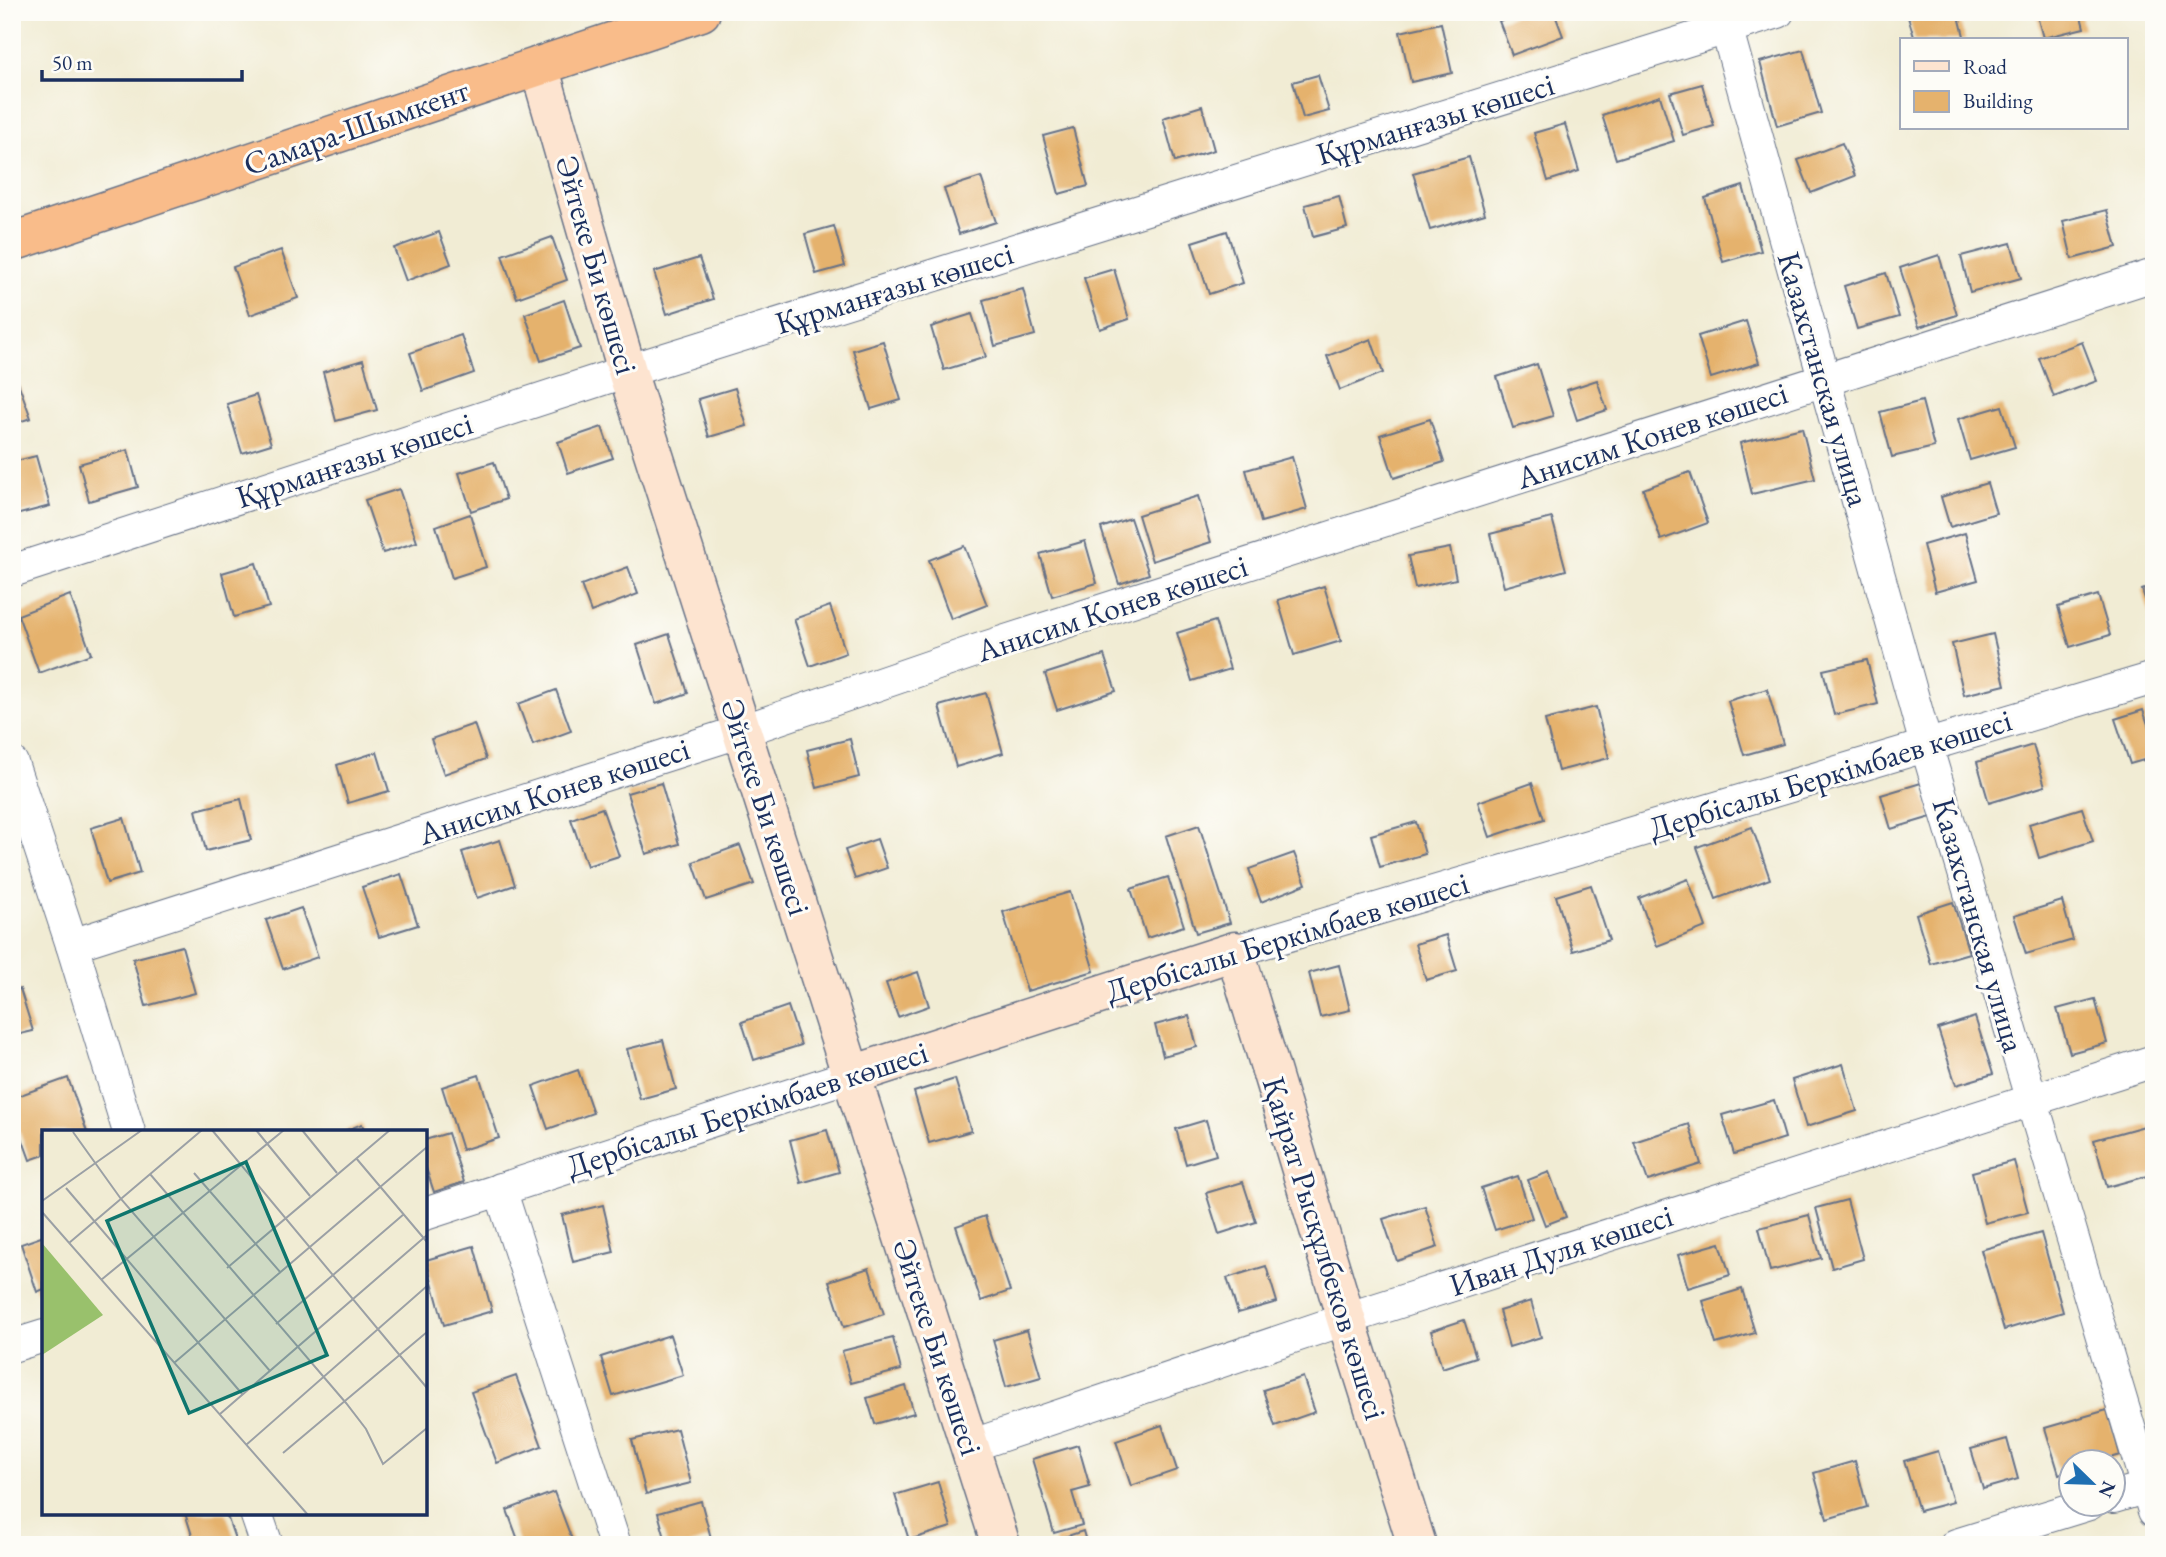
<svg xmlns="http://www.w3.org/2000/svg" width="2166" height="1557" font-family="'EB Garamond',serif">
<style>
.building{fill:#e5b26d}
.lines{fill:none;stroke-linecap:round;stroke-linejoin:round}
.street-casing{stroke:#667187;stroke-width:34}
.secondary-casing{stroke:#667187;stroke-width:41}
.highway-casing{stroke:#667187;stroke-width:41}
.street{stroke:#fff;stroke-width:32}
.secondary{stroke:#fde4d0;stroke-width:38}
.highway{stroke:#f9bc8a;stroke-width:38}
.labels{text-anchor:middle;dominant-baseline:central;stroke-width:6;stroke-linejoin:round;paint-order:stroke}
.street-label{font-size:32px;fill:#1b2f5e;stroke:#fdfcf7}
.inset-road{fill:none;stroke:#9ba0a5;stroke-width:2}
.view{fill:#0f766e;fill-opacity:0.15;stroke:#0f766e;stroke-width:3.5}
.inset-edge{fill:none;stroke:#1b2f5e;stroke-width:3.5}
</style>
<rect width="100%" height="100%" fill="#fdfcf7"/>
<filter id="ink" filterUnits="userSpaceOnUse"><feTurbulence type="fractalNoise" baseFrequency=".0143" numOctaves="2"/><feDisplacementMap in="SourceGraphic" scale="14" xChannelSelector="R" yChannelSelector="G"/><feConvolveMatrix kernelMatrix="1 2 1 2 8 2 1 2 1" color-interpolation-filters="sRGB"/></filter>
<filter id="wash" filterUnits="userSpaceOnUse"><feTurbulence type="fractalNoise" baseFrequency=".00686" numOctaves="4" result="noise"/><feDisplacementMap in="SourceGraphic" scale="28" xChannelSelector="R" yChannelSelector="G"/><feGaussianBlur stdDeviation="1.57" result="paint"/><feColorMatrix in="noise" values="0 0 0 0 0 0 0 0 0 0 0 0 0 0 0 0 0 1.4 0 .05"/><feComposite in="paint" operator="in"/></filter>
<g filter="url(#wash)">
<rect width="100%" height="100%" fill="#f1ecd4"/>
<g id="blocks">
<g class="building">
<path d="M1523 12H1554L1563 36 1512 55 1499 21Z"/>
<path d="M1925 12H1958L1965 40H1915L1908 17Z"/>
<path d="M2036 12H2080L2084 28 2043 38Z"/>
<path d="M1441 23 1452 73 1411 82 1400 32Z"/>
<path d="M1803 50 1821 113 1777 126 1760 62Z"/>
<path d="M1318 75 1329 111 1303 118 1293 82Z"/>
<path d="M1702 84 1714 126 1683 135 1670 93Z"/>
<path d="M1660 96 1674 141 1616 159 1602 115Z"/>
<path d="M1202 106 1214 150 1175 162 1163 118Z"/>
<path d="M1565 124 1579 171 1548 181 1534 133Z"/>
<path d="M1073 128 1088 186 1059 194 1043 136Z"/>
<path d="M1842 143 1855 176 1811 193 1798 160Z"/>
<path d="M1469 157 1485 214 1430 230 1413 173Z"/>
<path d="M981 177 996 222 959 234 944 189Z"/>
<path d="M1743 186 1761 251 1723 262 1705 198Z"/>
<path d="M1339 196 1347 228 1313 237 1305 205Z"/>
<path d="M2107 210 2117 247 2072 259 2063 221Z"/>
<path d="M834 226 845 266 816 274 805 234Z"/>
<path d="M1227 231 1243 283 1209 294 1192 242Z"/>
<path d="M439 232 451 264 406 281 394 248Z"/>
<path d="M552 237 567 280 517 298 502 255Z"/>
<path d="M2011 243 2021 278 1970 292 1961 256Z"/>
<path d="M281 250 298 298 250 315 233 267Z"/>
<path d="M1939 255 1957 315 1919 327 1900 268Z"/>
<path d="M699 258 713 299 667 314 654 272Z"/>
<path d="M1114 269 1129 319 1100 329 1084 278Z"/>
<path d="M1886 273 1899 317 1857 329 1844 286Z"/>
<path d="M1023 289 1035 335 995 346 983 300Z"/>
<path d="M564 300 580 348 541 361 525 314Z"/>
<path d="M972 314 986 357 944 370 931 327Z"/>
<path d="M1746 321 1759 363 1711 378 1698 336Z"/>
<path d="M461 335 474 373 423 391 410 353Z"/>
<path d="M1371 339 1383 373 1340 390 1327 356Z"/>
<path d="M883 341 901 400 871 409 853 350Z"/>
<path d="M2082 342 2097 381 2054 397 2039 358Z"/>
<path d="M363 360 377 410 336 421 323 372Z"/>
<path d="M1537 364 1553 416 1513 428 1497 377Z"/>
<path d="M12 366 31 418 12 424Z"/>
<path d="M1597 380 1607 410 1577 420 1567 390Z"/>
<path d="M735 388 747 426 709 437 698 399Z"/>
<path d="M256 395 271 444 242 453 227 404Z"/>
<path d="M1922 401 1934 447 1892 457 1880 412Z"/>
<path d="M2002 406 2015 447 1970 460 1958 419Z"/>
<path d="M1430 419 1444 462 1394 478 1380 435Z"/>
<path d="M602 427 613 458 568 473 558 442Z"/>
<path d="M1802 428 1815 479 1752 494 1740 443Z"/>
<path d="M128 450 138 487 89 501 79 464Z"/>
<path d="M36 456 50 506 12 516V462Z"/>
<path d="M1292 457 1307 509 1261 522 1246 470Z"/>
<path d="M494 462 506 499 471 511 459 473Z"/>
<path d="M1690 472 1708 523 1661 540 1643 489Z"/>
<path d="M1987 483 1996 513 1950 527 1941 497Z"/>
<path d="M399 489 417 542 383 553 365 500Z"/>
<path d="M1198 496 1211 542 1152 561 1138 515Z"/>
<path d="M470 514 486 567 452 578 436 526Z"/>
<path d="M1130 518 1149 574 1119 584 1101 528Z"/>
<path d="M1552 518 1566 570 1504 587 1490 534Z"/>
<path d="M1965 533 1978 580 1935 592 1923 545Z"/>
<path d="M1085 541 1097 583 1052 596 1040 554Z"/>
<path d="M964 546 987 605 951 619 929 560Z"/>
<path d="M1450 548 1456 579 1415 588 1408 556Z"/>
<path d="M256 563 269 607 234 617 222 573Z"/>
<path d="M628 567 638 594 591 612 581 585Z"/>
<path d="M1324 586 1341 641 1294 655 1278 600Z"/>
<path d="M2154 586V623H2153L2142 590Z"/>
<path d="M70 595 91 654 39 673 18 615Z"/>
<path d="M2098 595 2110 635 2070 647 2058 607Z"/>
<path d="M830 606 846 653 810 666 794 619Z"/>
<path d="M1215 621 1230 669 1192 681 1177 633Z"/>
<path d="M669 634 688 693 656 704 637 645Z"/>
<path d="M1993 634 2005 685 1964 695 1952 644Z"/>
<path d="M1104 655 1116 691 1057 710 1045 674Z"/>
<path d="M1867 660 1878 704 1834 715 1823 670Z"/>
<path d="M1767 689 1783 744 1744 755 1728 701Z"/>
<path d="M556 690 571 731 533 745 518 704Z"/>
<path d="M986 693 1003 753 956 767 939 706Z"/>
<path d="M1596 707 1609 758 1558 771 1545 720Z"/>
<path d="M2143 710 2154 742V757L2130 764 2115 719Z"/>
<path d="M474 724 486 759 444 774 431 739Z"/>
<path d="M850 739 859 777 817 788 807 750Z"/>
<path d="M2033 745 2045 786 1989 803 1977 762Z"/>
<path d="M377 752 389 791 348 803 337 765Z"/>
<path d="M661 783 679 844 646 854 627 793Z"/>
<path d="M1532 783 1544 819 1490 837 1478 802Z"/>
<path d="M1921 783 1931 817 1891 829 1881 795Z"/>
<path d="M241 799 251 840 206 851 196 810Z"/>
<path d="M602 808 619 856 587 866 571 819Z"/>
<path d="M2082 808 2093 841 2039 858 2029 824Z"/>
<path d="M124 818 140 873 107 883 91 828Z"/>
<path d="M1416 822 1425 854 1380 867 1371 835Z"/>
<path d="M1199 825 1230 923 1196 933 1166 836Z"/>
<path d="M1752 827 1770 879 1716 899 1697 847Z"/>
<path d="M877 839 887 868 855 879 845 850Z"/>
<path d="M500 840 515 885 477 898 462 852Z"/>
<path d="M740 845 754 884 706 900 693 862Z"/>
<path d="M1294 853 1306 884 1261 902 1249 869Z"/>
<path d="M401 874 418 925 379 937 362 887Z"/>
<path d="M1168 877 1184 926 1147 938 1131 889Z"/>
<path d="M1688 879 1706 927 1657 946 1639 898Z"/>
<path d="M1591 885 1609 940 1573 951 1556 896Z"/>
<path d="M1070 892 1094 971 1027 991 1003 912Z"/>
<path d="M2062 901 2073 940 2026 954 2014 916Z"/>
<path d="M1953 902 1969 953 1931 964 1916 914Z"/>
<path d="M301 908 318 957 283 969 266 920Z"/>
<path d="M1446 935 1457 971 1426 980 1415 944Z"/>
<path d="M182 946 195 993 146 1006 133 959Z"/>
<path d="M1339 965 1350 1010 1320 1017 1309 973Z"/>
<path d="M918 972 929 1006 898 1017 886 983Z"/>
<path d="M20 989 33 1031 12 1036V991Z"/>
<path d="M2095 999 2107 1043 2070 1053 2057 1009Z"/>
<path d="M788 1006 801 1045 754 1060 742 1022Z"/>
<path d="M1189 1016 1197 1047 1163 1056 1155 1025Z"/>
<path d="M1975 1017 1993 1074 1956 1085 1938 1029Z"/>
<path d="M663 1040 676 1089 640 1099 627 1049Z"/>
<path d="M1843 1064 1857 1111 1806 1127 1792 1080Z"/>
<path d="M578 1070 593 1113 548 1129 533 1086Z"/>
<path d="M479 1075 499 1138 462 1150 442 1087Z"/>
<path d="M68 1078 87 1132H44V1155L30 1160 12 1110V1098Z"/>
<path d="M955 1079 971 1131 929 1143 914 1092Z"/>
<path d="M1774 1100 1785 1138 1734 1154 1722 1115Z"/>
<path d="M1206 1120 1216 1155 1186 1164 1176 1129Z"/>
<path d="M362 1124 365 1132H342Z"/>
<path d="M1689 1124 1701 1164 1648 1181 1634 1142Z"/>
<path d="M2148 1125 2154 1145V1174L2107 1187 2094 1140Z"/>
<path d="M827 1130 839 1172 801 1183 790 1140Z"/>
<path d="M448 1133 464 1182 434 1192 425 1165V1140Z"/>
<path d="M2014 1161 2028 1212 1985 1223 1972 1172Z"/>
<path d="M1549 1172 1566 1217 1545 1225 1528 1180Z"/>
<path d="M1518 1176 1532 1218 1495 1230 1481 1188Z"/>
<path d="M1243 1182 1256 1222 1219 1234 1206 1193Z"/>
<path d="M1847 1200 1863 1259 1832 1268 1816 1208Z"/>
<path d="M603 1205 614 1252 573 1262 562 1215Z"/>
<path d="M1425 1206 1438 1247 1397 1261 1383 1219Z"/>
<path d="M1809 1215 1821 1258 1770 1271 1759 1228Z"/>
<path d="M985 1216 1010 1291 981 1301 956 1226Z"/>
<path d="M2041 1233 2063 1312 2004 1330 1981 1250Z"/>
<path d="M44 1236V1289L37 1292 21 1244Z"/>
<path d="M1720 1243 1730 1275 1688 1288 1678 1255Z"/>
<path d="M474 1246 492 1311 444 1325 426 1260Z"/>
<path d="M1266 1266 1277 1302 1238 1313 1227 1278Z"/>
<path d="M869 1268 884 1314 844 1327 829 1281Z"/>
<path d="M1742 1289 1755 1333 1716 1344 1703 1301Z"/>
<path d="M1531 1301 1541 1337 1509 1347 1499 1311Z"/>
<path d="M1464 1320 1476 1357 1442 1368 1431 1331Z"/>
<path d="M1027 1330 1041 1377 1006 1387 993 1340Z"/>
<path d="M670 1335 683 1375 613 1396 601 1357Z"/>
<path d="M893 1338 901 1370 851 1383 842 1351Z"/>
<path d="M516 1376 542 1446 497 1463 471 1392Z"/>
<path d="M1303 1377 1315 1412 1275 1426 1263 1390Z"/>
<path d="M906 1386 914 1413 875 1424 867 1398Z"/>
<path d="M2107 1410 2120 1455 2095 1462H2072V1470L2059 1474 2045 1428Z"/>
<path d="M1162 1425 1177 1470 1131 1486 1116 1441Z"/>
<path d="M677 1429 691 1483 646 1494 632 1440Z"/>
<path d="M2007 1439 2018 1479 1983 1489 1971 1449Z"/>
<path d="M1078 1445 1090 1487 1072 1492 1082 1525 1054 1533 1032 1459Z"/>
<path d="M1938 1451 1953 1502 1919 1511 1904 1461Z"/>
<path d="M1855 1461 1867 1507 1827 1519 1814 1473Z"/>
<path d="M938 1482 951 1527 909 1540 895 1495Z"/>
<path d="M554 1492 574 1545H520L507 1510Z"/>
<path d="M701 1501 711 1538 687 1545H667L658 1513Z"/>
<path d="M185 1513H226L236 1542 229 1545H195Z"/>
<path d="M1083 1531 1087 1545H1056L1055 1540Z"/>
</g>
</g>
</g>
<g filter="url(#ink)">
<use href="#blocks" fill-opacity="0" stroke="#667187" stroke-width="2"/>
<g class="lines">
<defs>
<g id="street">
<path d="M1722 12 1926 745 2154 1511"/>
<path d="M12 571 627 371 1778 12"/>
<path d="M12 763 72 945 129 1132"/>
<path d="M72 945 742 731 981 649 2154 275"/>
<path d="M1235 951 2154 678"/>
<path d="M500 1189 615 1545"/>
<path d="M425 1214 852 1075"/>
<path d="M12 1346 44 1336"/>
<path d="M970 1446 1346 1319 2154 1061"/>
<path d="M2114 1497 2154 1485"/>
<path d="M256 1513 267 1545"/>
<path d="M1956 1545 2089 1504"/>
</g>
<g id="secondary">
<path d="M539 66 627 371 1001 1545"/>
<path d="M852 1075 1235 951 1346 1319 1417 1545"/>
</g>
<path id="highway" d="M12 242 701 12"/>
</defs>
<use href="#street" class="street-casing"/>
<use href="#secondary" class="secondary-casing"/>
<use href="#highway" class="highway-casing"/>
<use href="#street" class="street"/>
<use href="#secondary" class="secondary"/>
<use href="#highway" class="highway"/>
</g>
</g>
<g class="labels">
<g class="street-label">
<text transform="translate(1435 119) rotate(-17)">Құрманғазы көшесі</text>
<text transform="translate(356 127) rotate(-19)">Самара-Шымкент</text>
<text transform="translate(597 265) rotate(74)">Әйтеке Би көшесі</text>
<text transform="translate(894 288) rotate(-17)">Құрманғазы көшесі</text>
<text transform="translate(1824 379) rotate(74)">Казахстанская улица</text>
<text transform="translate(1652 435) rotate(-18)">Анисим Конев көшесі</text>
<text transform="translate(354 460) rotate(-18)">Құрманғазы көшесі</text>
<text transform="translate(1112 608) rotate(-18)">Анисим Конев көшесі</text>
<text transform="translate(1830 774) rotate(-17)">Дербісалы Беркімбаев көшесі</text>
<text transform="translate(554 791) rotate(-18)">Анисим Конев көшесі</text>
<text transform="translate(766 807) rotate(72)">Әйтеке Би көшесі</text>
<text transform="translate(1979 925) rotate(74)">Казахстанская улица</text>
<text transform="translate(1287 937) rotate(-17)">Дербісалы Беркімбаев көшесі</text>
<text transform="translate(747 1109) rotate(-18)">Дербісалы Беркімбаев көшесі</text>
<text transform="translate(1325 1248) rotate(73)">Қайрат Рысқұлбеков көшесі</text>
<text transform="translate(1561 1250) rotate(-18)">Иван Дуля көшесі</text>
<text transform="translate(938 1347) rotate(72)">Әйтеке Би көшесі</text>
</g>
</g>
<g transform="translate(42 1130)">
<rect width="385" height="385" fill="#f1ecd4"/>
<path d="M0 113 61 185 0 225Z" fill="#99c16c"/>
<path class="inset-road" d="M170 0 385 258M214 0 268 66M260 0 295 43M31 2 79 69 228 241M314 28 385 112M152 43 239 143M108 44 304 273 324 299 341 334 385 298M24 58 201 265M0 71 100 0M0 82 266 385M27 113 160 0M185 138 348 0M59 150 242 0M234 194 362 84M132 233 385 17M178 284 385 105M204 315 385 156M241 323 385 202"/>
<path class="view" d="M204 32 285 225 147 283 65 91Z"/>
<rect width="385" height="385" class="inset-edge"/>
</g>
<rect width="2166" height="1557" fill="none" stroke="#fdfcf7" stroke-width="42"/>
<rect x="1900" y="38" width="228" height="91" fill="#fdfcf7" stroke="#a3aaba" stroke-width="2"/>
<rect x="1914" y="61" width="35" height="10" fill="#fde4d0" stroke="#a3aaba" stroke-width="2"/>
<text x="1963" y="74" font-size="21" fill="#1b2f5e">Road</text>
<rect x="1914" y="91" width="35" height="21" fill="#e5b26d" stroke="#a3aaba" stroke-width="2"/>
<text x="1963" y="108" font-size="21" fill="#1b2f5e">Building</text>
<g transform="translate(2092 1483) rotate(113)"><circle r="33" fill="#fdfcf7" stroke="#a3aaba" stroke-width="2"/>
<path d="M0-5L12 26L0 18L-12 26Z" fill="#1f6fb2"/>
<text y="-10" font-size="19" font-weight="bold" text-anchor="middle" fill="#1b2f5e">N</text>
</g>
<path d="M42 70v10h200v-10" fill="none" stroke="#1b2f5e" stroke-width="3.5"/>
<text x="52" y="70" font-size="21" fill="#1b2f5e" stroke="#fdfcf7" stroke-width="5" paint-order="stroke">50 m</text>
</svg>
